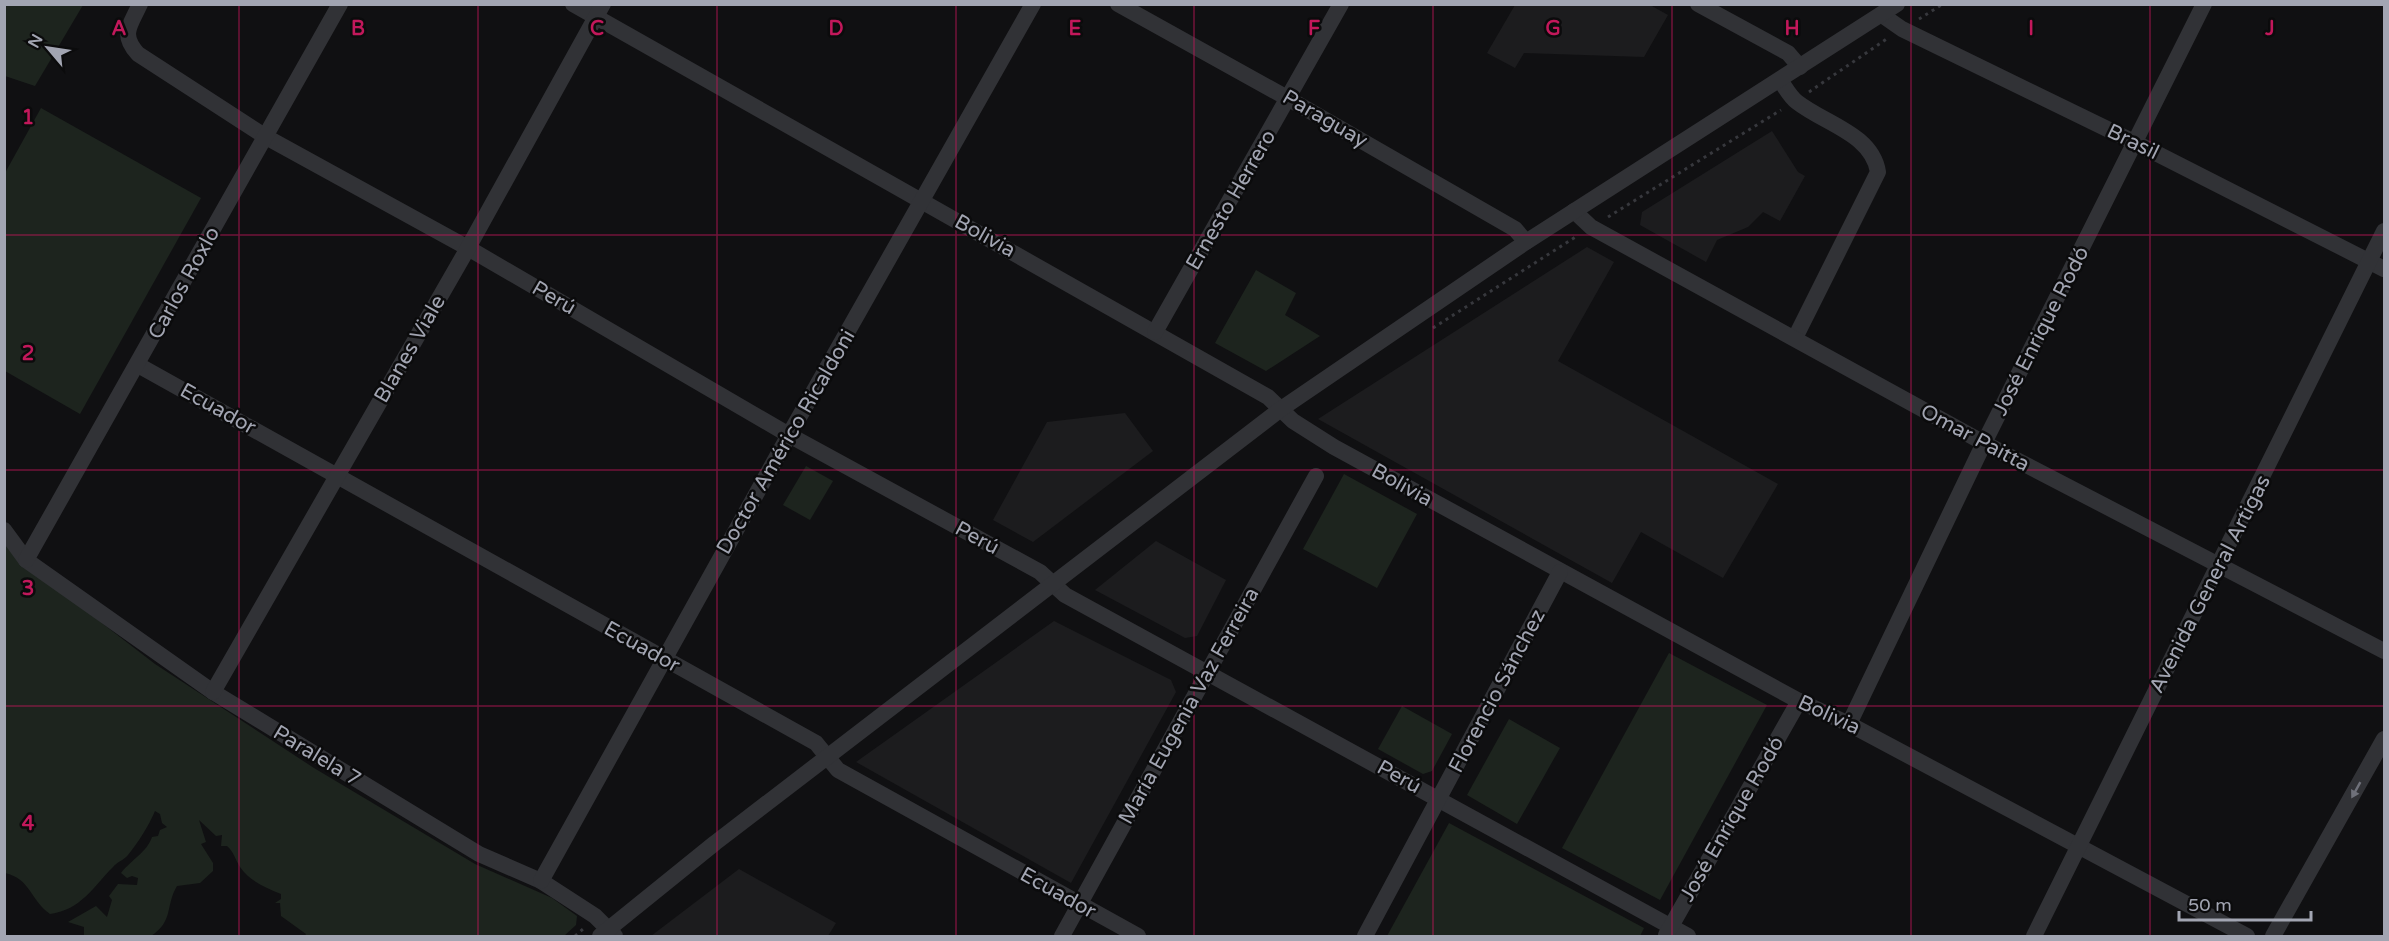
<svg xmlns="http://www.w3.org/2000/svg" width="2389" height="941" font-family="'Varela Round',sans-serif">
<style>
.built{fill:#1c1c1e}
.green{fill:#1d241e}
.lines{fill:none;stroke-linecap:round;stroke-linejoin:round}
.path{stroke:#37383d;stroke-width:3;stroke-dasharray:3 4.5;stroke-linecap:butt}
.minor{stroke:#313236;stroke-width:16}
.oneway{fill:#6f717a}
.grid{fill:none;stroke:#c2185b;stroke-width:1.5;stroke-opacity:0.55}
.labels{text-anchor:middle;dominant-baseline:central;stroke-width:5;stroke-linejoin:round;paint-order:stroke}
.street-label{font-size:21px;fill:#a2a5b2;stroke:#0b0b0c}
.grid-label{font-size:20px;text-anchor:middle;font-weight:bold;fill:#c2185b;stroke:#0b0b0c;stroke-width:5;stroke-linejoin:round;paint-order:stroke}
</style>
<rect width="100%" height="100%" fill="#101012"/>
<g class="built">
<path d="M1515 5H1650L1668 15 1644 57 1524 53 1515 68 1487 53Z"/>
<path d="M1772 131 1798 172 1805 176 1780 221 1763 212 1748 227 1717 240 1706 262 1640 225 1642 212Z"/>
<path d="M1587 247 1614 262 1558 361 1778 484 1723 578 1641 532 1612 583 1318 419Z"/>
<path d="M1125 413 1153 451 1033 542 993 520 1047 422Z"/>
<path d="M1156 541 1226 580 1197 636 1185 638 1095 590Z"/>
<path d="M1054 621 1171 680 1176 692 1071 883 856 762Z"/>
<path d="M739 869 836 923 828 936H651Z"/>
</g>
<g class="green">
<path d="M5 4 83 5 35 86 5 76Z"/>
<path d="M41 108 201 198 80 414 5 371V173Z"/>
<path d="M1256 270 1296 293 1285 315 1320 336 1266 371 1215 343Z"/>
<path d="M806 466 833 481 810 520 783 505Z"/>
<path d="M1344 474 1417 514 1377 588 1303 549Z"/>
<path d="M4 536 24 563 155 664 314 768 475 864 552 898 577 916 576 925 564 936H305L306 934 281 916 280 903H275L281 899V894C264 887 251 882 240 867 235 859 234 852 227 846H221L222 835 216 836 199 820 206 842 201 844 213 863V871L200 883 177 886C165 906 174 921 151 936L84 935V927L68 922 96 906 107 917 112 900 109 896 118 884 137 885 138 878 132 876 127 878 121 873C131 860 147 852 152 837L158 836 160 830 167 827 162 823 160 814 155 811C148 827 139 841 128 855 124 860 117 862 113 867 94 886 81 910 50 914 30 900 31 879 5 873Z"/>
<path d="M1669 653 1767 705 1660 900 1562 848Z"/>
<path d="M1402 706 1452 734 1432 771 1423 774 1378 749Z"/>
<path d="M1509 719 1560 748 1517 824 1467 795Z"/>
<path d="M1449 823 1644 928 1640 936H1387Z"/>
</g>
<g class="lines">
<g class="path">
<path d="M1919 19 1943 4"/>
<path d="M1809 92 1888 38"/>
<path d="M1608 217 1781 110"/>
<path d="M1433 328 1577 236"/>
<path d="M575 936 584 928"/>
</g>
<g class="minor">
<path d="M140 4C130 26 120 34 138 54L266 137 468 248 789 435 1040 572 1065 595 1688 936"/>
<path d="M573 4 1268 397 1293 421 1334 447 1799 701 1849 724 2247 936"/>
<path d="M1118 4 1289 99 1515 229 1526 242"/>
<path d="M1698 4 1788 53 1800 67"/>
<path d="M1882 15 1902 29 2136 143 2384 269"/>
<path d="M1780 80C1785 87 1790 97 1797 102 1825 124 1872 134 1878 172L1795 338"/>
<path d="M1574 211 1591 227 1984 443 2384 651"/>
<path d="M1155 332 1341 4"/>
<path d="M138 365 816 743 838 770 1138 936"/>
<path d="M4 530 26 560 213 692 479 854 541 881 595 916 615 936"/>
<path d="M26 560 340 4"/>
<path d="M213 692 468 248 603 4"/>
<path d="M1849 724 1984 443 2204 4"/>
<path d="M541 881 789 435 1033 4"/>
<path d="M1666 935 1799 701"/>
<path d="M600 936 715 843 1281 409 1526 242 1897 4"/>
<path d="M1062 936 1316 476"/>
<path d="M1365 936 1560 572"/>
<path d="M2034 936 2384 231"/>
<path d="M2273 936 2384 739"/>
</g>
</g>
<defs><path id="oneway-solid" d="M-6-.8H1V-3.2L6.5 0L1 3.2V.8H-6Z" transform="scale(1.5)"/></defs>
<use class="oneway" href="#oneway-solid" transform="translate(2356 790) rotate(119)"/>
<path class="grid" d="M239 4V936M478 4V936M717 4V936M956 4V936M1194 4V936M1433 4V936M1672 4V936M1911 4V936M2150 4V936M4 235H2384M4 470H2384M4 706H2384"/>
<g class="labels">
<g class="street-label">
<text transform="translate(1325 119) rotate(30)">Paraguay</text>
<text transform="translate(2133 142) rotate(26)">Brasil</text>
<text transform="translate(1231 200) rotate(-60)">Ernesto Herrero</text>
<text transform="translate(985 236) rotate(29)">Bolivia</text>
<text transform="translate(184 283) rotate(-61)">Carlos Roxlo</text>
<text transform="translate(554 298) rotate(30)">Perú</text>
<text transform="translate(2041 331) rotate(-63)">José Enrique Rodó</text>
<text transform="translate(410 349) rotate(-60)">Blanes Viale</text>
<text transform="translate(218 409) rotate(29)">Ecuador</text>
<text transform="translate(1975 438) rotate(28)">Omar Paitta</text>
<text transform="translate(786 442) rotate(-60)">Doctor Américo Ricaldoni</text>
<text transform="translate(1402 485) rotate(29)">Bolivia</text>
<text transform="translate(977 538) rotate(28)">Perú</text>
<text transform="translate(2210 584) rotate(-63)">Avenida General Artigas</text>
<text transform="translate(642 647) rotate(29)">Ecuador</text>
<text transform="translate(1497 691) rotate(-62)">Florencio Sánchez</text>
<text transform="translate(1189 706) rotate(-61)">María Eugenia Vaz Ferreira</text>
<text transform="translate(1829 715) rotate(25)">Bolivia</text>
<text transform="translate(317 756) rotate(31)">Paralela 7</text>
<text transform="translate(1399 777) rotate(29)">Perú</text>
<text transform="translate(1732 819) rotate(-60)">José Enrique Rodó</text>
<text transform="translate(1058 893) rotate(29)">Ecuador</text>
</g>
</g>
<g class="grid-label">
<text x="119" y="35">A</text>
<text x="358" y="35">B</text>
<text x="597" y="35">C</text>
<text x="836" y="35">D</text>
<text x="1075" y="35">E</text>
<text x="1314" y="35">F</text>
<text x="1553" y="35">G</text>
<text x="1792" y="35">H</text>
<text x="2031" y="35">I</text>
<text x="2270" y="35">J</text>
<text x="28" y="124">1</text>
<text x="28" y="360">2</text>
<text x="28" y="595">3</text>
<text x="28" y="830">4</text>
</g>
<rect width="2389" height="941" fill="none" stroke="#a2a5b2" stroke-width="12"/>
<g transform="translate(48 48) rotate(299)" stroke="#0b0b0c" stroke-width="4.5" paint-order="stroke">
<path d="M0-4.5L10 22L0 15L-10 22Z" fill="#a2a5b2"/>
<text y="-9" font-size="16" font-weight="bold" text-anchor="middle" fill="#a2a5b2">N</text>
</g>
<path d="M2179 911v9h132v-9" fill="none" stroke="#a2a5b2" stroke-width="3"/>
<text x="2188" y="911" font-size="18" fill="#a2a5b2" stroke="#0b0b0c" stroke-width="4.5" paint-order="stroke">50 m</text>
</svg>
